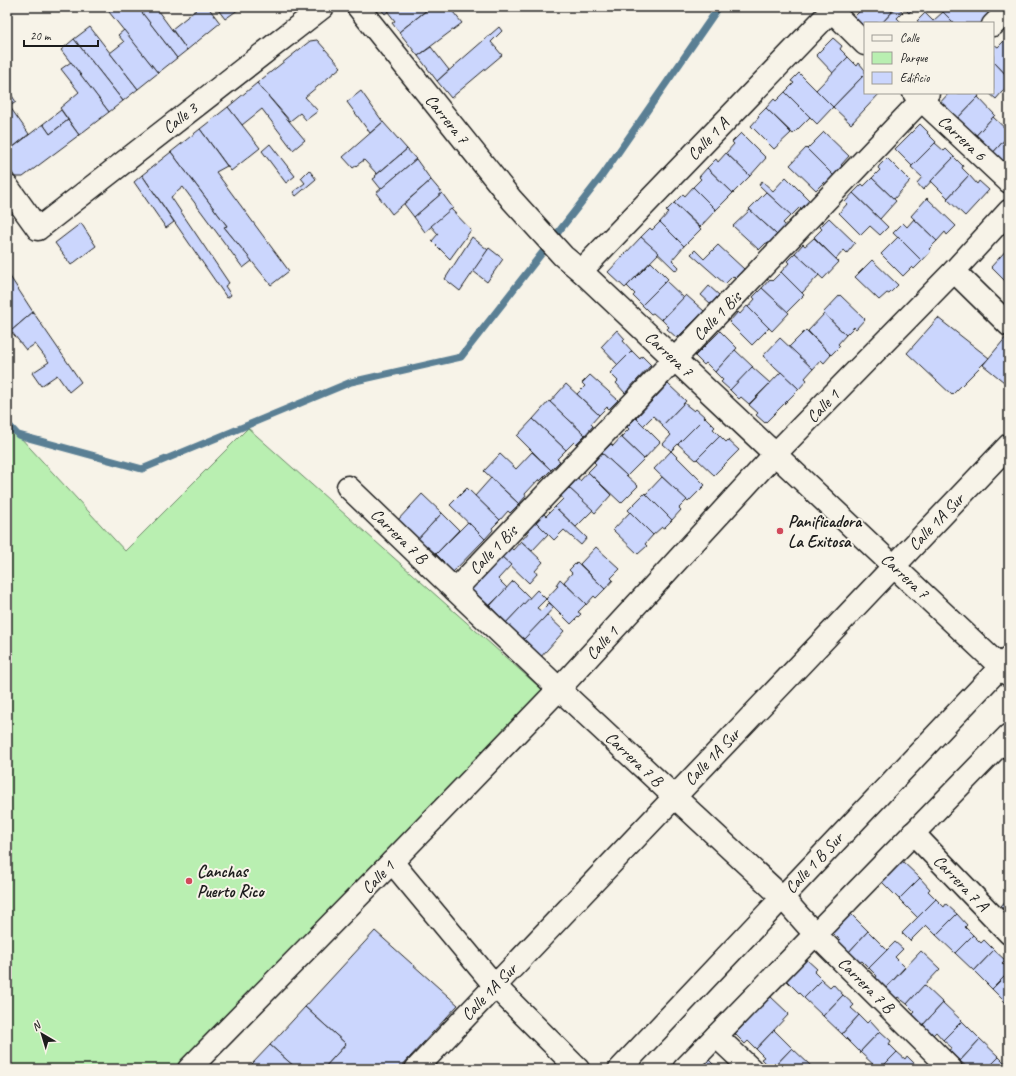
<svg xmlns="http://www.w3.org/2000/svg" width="1016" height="1076" font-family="Caveat,sans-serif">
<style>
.green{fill:#b9efb1;stroke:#6a8666}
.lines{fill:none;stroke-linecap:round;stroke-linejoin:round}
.stream{stroke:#5a7f94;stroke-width:7}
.building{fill:#cbd6fd;stroke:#1c1c1c}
.minor-casing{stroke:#1c1c1c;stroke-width:25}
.minor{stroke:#f7f3e8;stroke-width:22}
.poi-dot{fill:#d1495b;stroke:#f7f3e8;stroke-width:1.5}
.labels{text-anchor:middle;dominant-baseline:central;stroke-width:4;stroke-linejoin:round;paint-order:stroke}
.street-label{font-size:17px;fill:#1c1c1c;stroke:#f7f3e8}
.poi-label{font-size:17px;font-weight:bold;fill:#1c1c1c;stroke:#f7f3e8;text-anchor:start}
</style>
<rect width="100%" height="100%" fill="#f7f3e8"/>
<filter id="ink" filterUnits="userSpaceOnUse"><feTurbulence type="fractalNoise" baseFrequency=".025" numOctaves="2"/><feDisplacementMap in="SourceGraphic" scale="8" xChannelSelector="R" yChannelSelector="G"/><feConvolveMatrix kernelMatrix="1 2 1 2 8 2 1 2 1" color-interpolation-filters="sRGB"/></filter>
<g filter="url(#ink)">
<path class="green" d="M7 423 125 551 248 428 547 694 195 1069H7Z"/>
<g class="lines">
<path class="stream" d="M7 423 18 435 142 469 351 382 461 357 602 176 719 7"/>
</g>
<g class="building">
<path d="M105 7H138L177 58 158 73Z"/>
<path d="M144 7H155L187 50 177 58 140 10Z"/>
<path d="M193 7H208L220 23 187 50 172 29 196 10Z"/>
<path d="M216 7H242L225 19Z"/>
<path d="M379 7H394L385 14Z"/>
<path d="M394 7H426L428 9 399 32 392 23 395 21 388 12Z"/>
<path d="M431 7H449L462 23 418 56 399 32Z"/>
<path d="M864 7H887L892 12 882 23H865V32L849 22Z"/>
<path d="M897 7 903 12 897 18 902 23H882Z"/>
<path d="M903 7H914L909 13Z"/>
<path d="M948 7H982L990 14 981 23H954L943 12Z"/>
<path d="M943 12 954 23H920L917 21 925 13 933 21Z"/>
<path d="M90 27 138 89 123 101 74 39Z"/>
<path d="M499 27 502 31 491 42 502 55 451 98 437 81Z"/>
<path d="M124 30 158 73 138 89 110 53 124 42 118 35Z"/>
<path d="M833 38 842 46 840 49 848 57 833 73 816 55Z"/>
<path d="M1007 38 1009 40V78L993 61V47L995 45 998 47Z"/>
<path d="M74 39 123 101 109 112 61 50Z"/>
<path d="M317 40 341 67 305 97 318 111 306 120 300 113 290 121 257 83 310 41Z"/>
<path d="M431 47 449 70 437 81 418 56Z"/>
<path d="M848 57 857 66 859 63 865 70V74L833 107 816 90Z"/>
<path d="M993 61 1009 78V85H1008L996 99 989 93H993Z"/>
<path d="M71 62 109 112 79 135 60 108 79 92 61 69Z"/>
<path d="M799 73 833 107 817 124 785 92 794 83 791 81Z"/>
<path d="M865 74V93H880L851 124 833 107Z"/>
<path d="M257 83 305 140 293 150 262 109 242 125 228 107Z"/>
<path d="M7 88 16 102 7 108Z"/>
<path d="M361 91 383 122 370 133 347 102Z"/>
<path d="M785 92 810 117 793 134 766 108 774 99 776 101Z"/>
<path d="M949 93H977L979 96 955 121 936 107Z"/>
<path d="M978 97 995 115 971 141 955 121Z"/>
<path d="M10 107 29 134 7 152V108Z"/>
<path d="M228 107 260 148 231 171 200 129Z"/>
<path d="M766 108 791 133 774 149 751 126 759 117 758 116Z"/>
<path d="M61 110 68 120 50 134 43 124Z"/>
<path d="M993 117 1009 132V135L990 156 971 141Z"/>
<path d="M68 120 79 135 23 177H15L7 165V152L43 124 50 134Z"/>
<path d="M383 122 407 149 377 174 364 160 353 168 343 157Z"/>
<path d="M920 124 928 132 927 133 936 142 912 166 895 149Z"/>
<path d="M200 129 227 166 216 172 289 271 271 285 224 227 227 226 171 152Z"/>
<path d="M824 132 849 156 841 165 843 167 834 176 807 149Z"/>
<path d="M741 133 766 158 750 176 726 153 734 144 732 142Z"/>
<path d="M1009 135V170L990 156Z"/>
<path d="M935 143 944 151 946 149 954 157 923 190 917 183 922 177 911 167Z"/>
<path d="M270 144 295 176 286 183 262 151Z"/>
<path d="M806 148 834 176 826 184 824 182 816 190 790 165Z"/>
<path d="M407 149 416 159 381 189 373 179 376 177 375 176Z"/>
<path d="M171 152 227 226 224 227 252 261 243 268 183 187 171 197 229 283 225 286 231 295 227 298 142 175Z"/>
<path d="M726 153 750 176 733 193 707 168 716 159 718 162Z"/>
<path d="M954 157 963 166 962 168 969 175 948 198 931 181Z"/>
<path d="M887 158 910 181 894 199 872 178 880 170 878 168 879 166Z"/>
<path d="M416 159 431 180 392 214 376 193Z"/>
<path d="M707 168 733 193 716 210 693 187 701 179 699 177Z"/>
<path d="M309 170 316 179 296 196 293 192 305 183 301 178Z"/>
<path d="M142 175 174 222 166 228 134 182Z"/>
<path d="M969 175 977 184 979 181 989 190 965 216 947 199Z"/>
<path d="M786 177 810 201 802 209 800 207 791 216 759 185 762 181 773 191Z"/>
<path d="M872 178 896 201 880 219 853 193 862 184 864 186Z"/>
<path d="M431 180 442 193 414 217 404 204Z"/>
<path d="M693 187 716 210 700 227 674 203 683 194 685 196Z"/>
<path d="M766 192 791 215 783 223 786 226 777 235 749 209Z"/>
<path d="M442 193 453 208 425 232 414 217Z"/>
<path d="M853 193 888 227 880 235 870 226 861 235 839 213 847 204 845 202Z"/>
<path d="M927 198 956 226 947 235 945 232 937 241 911 216Z"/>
<path d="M674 203 701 229 684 246 660 222 668 213 666 211Z"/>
<path d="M451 209 471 230 450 259 432 241 438 234 431 226Z"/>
<path d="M750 210 777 235 769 244 766 243 759 250 733 226Z"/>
<path d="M829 218 855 243 847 253 844 250 836 259 814 237 822 229 820 227Z"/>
<path d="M914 219 937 241 929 249 931 251 922 261 893 233 903 223 907 227Z"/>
<path d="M660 222 684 246 672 260 679 267 676 271 641 237 650 228 652 230Z"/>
<path d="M81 223 96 246 71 265 55 243Z"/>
<path d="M472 237 488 250 460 291 445 279Z"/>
<path d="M641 237 659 253 625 288 608 272Z"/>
<path d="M898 237 922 261 914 269 912 267 903 276 881 254Z"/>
<path d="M814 238 839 262 823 279 795 253 803 244 805 246Z"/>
<path d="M718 245 744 269 735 278 733 276 725 284 691 254 695 250 704 259Z"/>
<path d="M1009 247V285L991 267Z"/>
<path d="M489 248 503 259 487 282 473 271Z"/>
<path d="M795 253 819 275 802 293 781 272 789 263 787 261Z"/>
<path d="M872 260 898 285 889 294 887 293 879 300 855 277Z"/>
<path d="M651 262 668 279 642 305 633 296 635 294 627 286Z"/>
<path d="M781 272 804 295 787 312 762 288 770 279 772 281Z"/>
<path d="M9 275 33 312 11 331 7 326V276Z"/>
<path d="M666 281 684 298 661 320 653 313 651 314 642 305Z"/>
<path d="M709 286 719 295 711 304 701 295Z"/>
<path d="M762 288 789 313 772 331 748 307 755 299 753 297Z"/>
<path d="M686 295 704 311 677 338 667 329 669 327 662 320Z"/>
<path d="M840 295 865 319 856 329 854 327 846 335 823 313Z"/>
<path d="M747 306 769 328 752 345 729 322 738 312 740 314Z"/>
<path d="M33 312 81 382 69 392 57 375 41 386 32 373 49 362 35 344 26 350 11 331Z"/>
<path d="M824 314 846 335 838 344 840 346 831 355 808 331Z"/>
<path d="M938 318 989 358 952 395 907 353Z"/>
<path d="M617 330 625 339 623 341 632 351 618 365 601 347Z"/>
<path d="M806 330 831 355 824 363 821 360 813 369 789 347Z"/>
<path d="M720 331 737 348 715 372 706 363 704 365 695 356Z"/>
<path d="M1007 336 1009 338V386L983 365Z"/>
<path d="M780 338 813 369 805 378 807 380 799 389 763 356Z"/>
<path d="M735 350 753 367 730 390 721 382 723 380 715 372Z"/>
<path d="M632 351 640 359 642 356 651 365 625 393 616 383 618 381 610 373Z"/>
<path d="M752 367 770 383 749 404 741 397 739 399 730 390Z"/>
<path d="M781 372 799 389 765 423 756 415 758 413 749 405Z"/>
<path d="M590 375 618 400 609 409 607 407 599 415 577 394 585 386 582 383Z"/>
<path d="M566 384 599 415 591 424 593 426 585 435 550 402Z"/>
<path d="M668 384 686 401 663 425 653 416 643 426 636 418Z"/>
<path d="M549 401 585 435 576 444 574 442 566 450 533 419Z"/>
<path d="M684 403 694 411 696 409 705 417 671 451 663 444 671 435 662 426Z"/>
<path d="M705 417 715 427 713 429 720 436 696 460 678 444Z"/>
<path d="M636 418 660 442 644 459 621 437 629 429 627 427Z"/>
<path d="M533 419 566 450 557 459 560 461 551 470 517 436Z"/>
<path d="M720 436 726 442 728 440 739 450 714 475 697 459Z"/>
<path d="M621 437 644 459 627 476 602 453 611 444 613 446Z"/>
<path d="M671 451 705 485 688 502 654 469Z"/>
<path d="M532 452 551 470 540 481 539 479 525 494 526 496 519 504 484 471 500 454 516 469Z"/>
<path d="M602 453 638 486 621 503 588 472 596 464 594 462Z"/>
<path d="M588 472 611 495 595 513 569 488 578 478 580 481Z"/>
<path d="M662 477 687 500 679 508 681 510 672 520 646 494Z"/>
<path d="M491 478 519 504 510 513 508 511 500 520 475 496Z"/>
<path d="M467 488 500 520 492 528 493 530 485 539 450 505Z"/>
<path d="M569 488 593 510 576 527 555 507 563 499 561 496Z"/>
<path d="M645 493 672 520 664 528 662 527 653 535 628 510Z"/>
<path d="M422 494 442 513 417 540 397 521Z"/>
<path d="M555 507 587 538 581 545 564 530 554 540 536 522 544 514 546 516Z"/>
<path d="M630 512 653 535 645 544 647 546 638 554 613 530Z"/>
<path d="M442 513 459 530 436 554 428 547 426 549 417 540Z"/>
<path d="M468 522 485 539 452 573 442 564 444 562 436 554Z"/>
<path d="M536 522 548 534 532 551 521 541 529 532 527 530Z"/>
<path d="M521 541 543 562 535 571 537 574 529 583 502 557 511 548 513 550Z"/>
<path d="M596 547 620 569 611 578 613 580 605 589 580 564Z"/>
<path d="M502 557 511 565 498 579 507 588 489 606 480 597 479 599 470 591Z"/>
<path d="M577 562 605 589 596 598 594 596 586 605 564 582 572 573 569 570Z"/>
<path d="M560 579 586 604 578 612 581 614 571 624 546 599 558 586 556 585Z"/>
<path d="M513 581 530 598 504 625 496 617 498 615 490 606Z"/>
<path d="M537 590 546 599 537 608 541 611 549 603 554 607 524 640 515 631 513 634 504 625Z"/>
<path d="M547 615 564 631 539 659 523 640Z"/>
<path d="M901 860 920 878 899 899 881 881Z"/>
<path d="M920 878 930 889 928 891 936 899 918 918 899 899Z"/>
<path d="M1009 897V913L1001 906Z"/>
<path d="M936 899 944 907 946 904 957 914 936 935 926 925 910 941 902 933Z"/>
<path d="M850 913 868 931 848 953 837 942 840 940 832 932Z"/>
<path d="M957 914 967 925 965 927 973 935 955 953 936 935Z"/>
<path d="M375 931 458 1005 399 1069H323L346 1044 305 1007Z"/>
<path d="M868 931 887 950 869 968 862 961 859 963 848 953Z"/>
<path d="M973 935 981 943 984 940 994 950 974 971 955 953Z"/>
<path d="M895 942 903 949 895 957 905 967 885 989 875 979 877 976 869 968Z"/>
<path d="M994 950 1005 960 1002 963 1009 970V972L992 989 974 971Z"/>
<path d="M921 951 940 969 907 1004 898 997 896 999 885 989Z"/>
<path d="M806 959 817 969 814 972 822 980 804 998 786 980Z"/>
<path d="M1009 972V1006L992 989Z"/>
<path d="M822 980 830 987 833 984 843 995 823 1016 804 998Z"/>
<path d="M924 985 943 1003 923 1025 912 1015 915 1012 907 1004Z"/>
<path d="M843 995 854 1005 851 1008 859 1015 842 1034 823 1016Z"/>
<path d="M770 996 789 1014 756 1049 748 1041 745 1044 735 1034Z"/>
<path d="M943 1003 962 1021 943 1040 936 1032 933 1035 923 1025Z"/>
<path d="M305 1007 346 1044 323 1069H297L270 1045Z"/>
<path d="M859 1015 867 1023 870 1020 880 1031 860 1052 842 1034Z"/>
<path d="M962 1021 980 1039 960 1061 949 1050 952 1048 943 1040Z"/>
<path d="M774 1030 792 1048 772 1069H771L761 1059 764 1057 756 1049Z"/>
<path d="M880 1031 891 1041 889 1044 897 1052 880 1069H878L860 1052Z"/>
<path d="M980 1039 999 1057 987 1069H969L960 1061Z"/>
<path d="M270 1045 297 1069H258L252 1064Z"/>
<path d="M792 1048 811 1066 808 1069H772Z"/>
<path d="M897 1052 905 1059 907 1056 918 1067 915 1069H880Z"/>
<path d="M999 1057 1009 1067V1069H987Z"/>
<path d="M709 1060 717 1068 720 1065 723 1069H700Z"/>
</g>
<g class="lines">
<defs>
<g id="minor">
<path d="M358 7 512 200 563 256 581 271 1009 675"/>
<path d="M832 11 865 44"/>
<path d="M993 25 1009 9"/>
<path d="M914 93 1009 182"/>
<path d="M7 186 38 229 323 7"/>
<path d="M581 271 835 7"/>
<path d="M954 271 1009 325"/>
<path d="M348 487 455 590 559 689 782 897 815 934 951 1069"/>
<path d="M455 590 928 93"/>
<path d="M913 833 1009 933"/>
<path d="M392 862 495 986 578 1069"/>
<path d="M716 1036 751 1069"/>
<path d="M189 1069 392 862 559 689 775 454 954 271 1009 211"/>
<path d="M416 1069 1009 445"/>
<path d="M620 1069 1009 658"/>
<path d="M684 1069 1009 735"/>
</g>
</defs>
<use href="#minor" class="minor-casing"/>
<use href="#minor" class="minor"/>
</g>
</g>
<g class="poi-dot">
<circle cx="780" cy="531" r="4"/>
<circle cx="189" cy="881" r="4"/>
</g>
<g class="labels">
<g class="street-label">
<text transform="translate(180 118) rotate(-38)">Calle 3</text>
<text transform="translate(447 119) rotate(51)">Carrera 7</text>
<text transform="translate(962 138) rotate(43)">Carrera 6</text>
<text transform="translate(708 139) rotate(-46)">Calle 1 A</text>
<text transform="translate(717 316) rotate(-46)">Calle 1 Bis</text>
<text transform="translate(669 354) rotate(43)">Carrera 7</text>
<text transform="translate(823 406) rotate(-46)">Calle 1</text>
<text transform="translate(936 522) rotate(-46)">Calle 1A Sur</text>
<text transform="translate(399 536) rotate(44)">Carrera 7 B</text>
<text transform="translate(493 550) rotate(-46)">Calle 1 Bis</text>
<text transform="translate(905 576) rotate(43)">Carrera 7</text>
<text transform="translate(602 643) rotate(-47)">Calle 1</text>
<text transform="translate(712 757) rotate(-46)">Calle 1A Sur</text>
<text transform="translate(634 759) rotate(43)">Carrera 7 B</text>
<text transform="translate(814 863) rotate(-47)">Calle 1 B Sur</text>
<text transform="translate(378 877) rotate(-46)">Calle 1</text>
<text transform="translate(961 883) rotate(46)">Carrera 7 A</text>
<text transform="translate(866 985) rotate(45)">Carrera 7 B</text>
<text transform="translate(489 992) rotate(-46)">Calle 1A Sur</text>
</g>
<g class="poi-label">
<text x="788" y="521">Panificadora<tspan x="788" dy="20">La Exitosa</tspan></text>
<text x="197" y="871">Canchas<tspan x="197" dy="20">Puerto Rico</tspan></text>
</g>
</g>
<rect width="1016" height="1076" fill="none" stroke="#f7f3e8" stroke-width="24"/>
<rect x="12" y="12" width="992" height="1052" fill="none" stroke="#1c1c1c" stroke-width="1.5" filter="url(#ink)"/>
<rect x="864" y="22" width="130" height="72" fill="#f7f3e8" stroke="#9f9d96"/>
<rect x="872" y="35" width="20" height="6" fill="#f7f3e8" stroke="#9f9d96"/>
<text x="900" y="42" font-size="12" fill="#1c1c1c">Calle</text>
<rect x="872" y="52" width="20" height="12" fill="#b9efb1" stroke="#9f9d96"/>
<text x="900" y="62" font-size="12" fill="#1c1c1c">Parque</text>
<rect x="872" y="72" width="20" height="12" fill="#cbd6fd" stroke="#9f9d96"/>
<text x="900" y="82" font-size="12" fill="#1c1c1c">Edificio</text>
<g transform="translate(42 1034) rotate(322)" stroke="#f7f3e8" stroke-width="3" paint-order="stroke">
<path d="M0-3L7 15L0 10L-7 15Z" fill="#1c1c1c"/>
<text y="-6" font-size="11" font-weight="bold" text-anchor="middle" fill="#1c1c1c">N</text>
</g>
<path d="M24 40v6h74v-6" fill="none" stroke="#1c1c1c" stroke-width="2"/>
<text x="30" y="40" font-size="12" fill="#1c1c1c" stroke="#f7f3e8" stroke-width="3" paint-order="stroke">20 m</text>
</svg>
